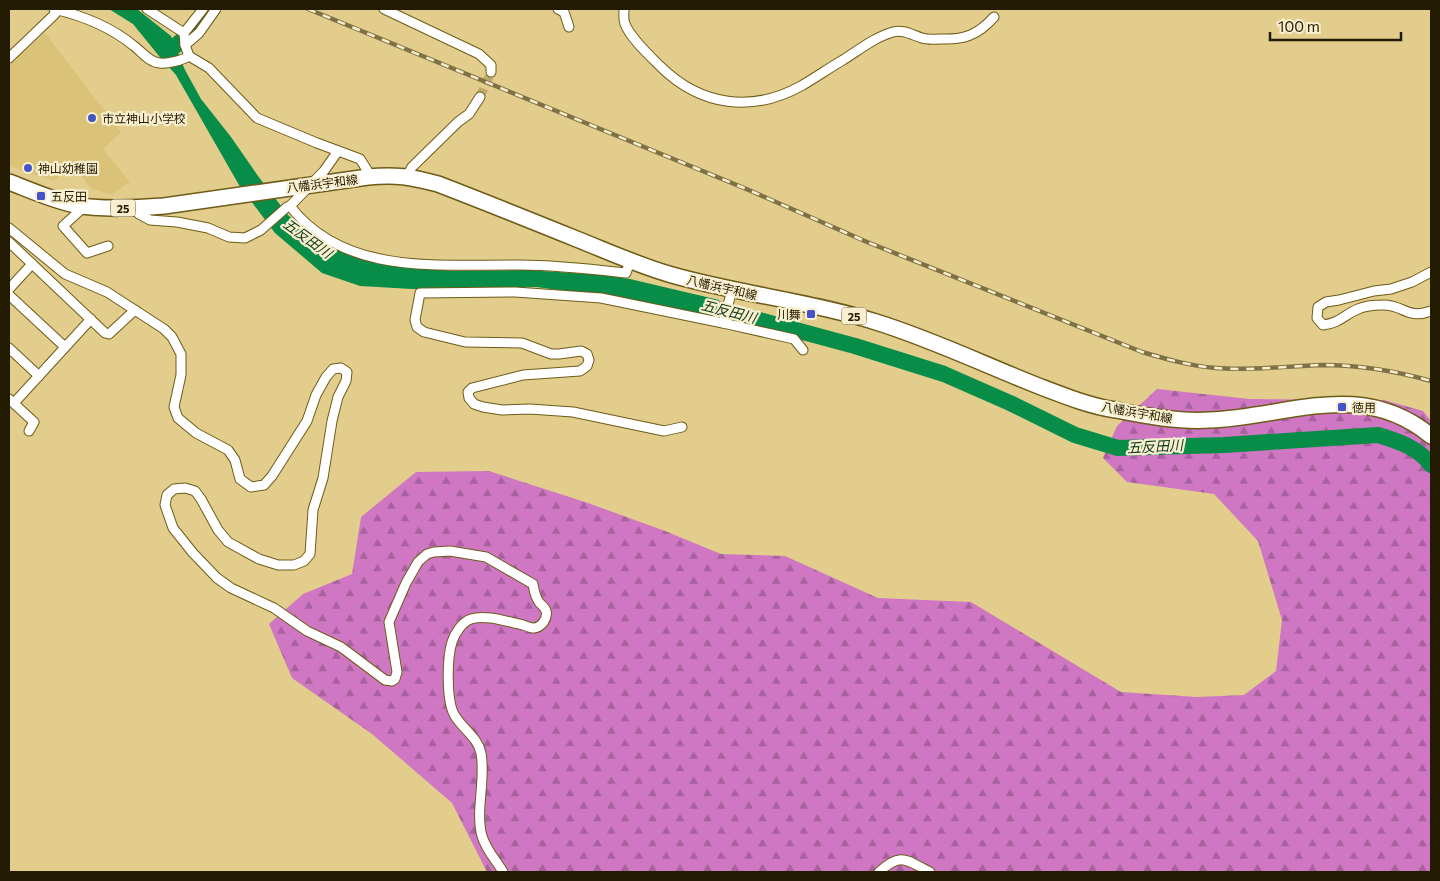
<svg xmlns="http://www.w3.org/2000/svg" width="1440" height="881" font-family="Commissioner,'Noto Sans JP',sans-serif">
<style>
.built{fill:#dac379}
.forest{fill:url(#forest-firs)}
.water{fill:#078d48}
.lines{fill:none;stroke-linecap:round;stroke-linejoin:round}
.river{stroke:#078d48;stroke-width:16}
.street-tunnel{stroke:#bca970;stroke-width:9;stroke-dasharray:9 4.5;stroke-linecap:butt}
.street-casing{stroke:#6e5b18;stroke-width:11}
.primary-casing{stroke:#6e5b18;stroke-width:18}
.street{stroke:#fff;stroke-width:9}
.primary{stroke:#fff;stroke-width:15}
.rail-casing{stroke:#7f7144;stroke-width:4.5}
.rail{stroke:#f9efcf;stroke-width:2.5;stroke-dasharray:8;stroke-linecap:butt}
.poi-dot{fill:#4454c8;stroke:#f9efcf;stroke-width:2}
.labels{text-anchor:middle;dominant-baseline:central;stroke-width:4.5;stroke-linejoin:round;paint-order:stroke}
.shield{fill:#f9efcf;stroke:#635b3f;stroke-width:1}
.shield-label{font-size:11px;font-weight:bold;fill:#231b01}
.poi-label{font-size:12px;fill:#231b01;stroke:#f9efcf;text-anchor:start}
.street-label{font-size:12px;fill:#231b01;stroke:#f9efcf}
.water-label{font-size:14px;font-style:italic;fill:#09371b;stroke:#f9efcf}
</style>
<defs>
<pattern id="forest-firs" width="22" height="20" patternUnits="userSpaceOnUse" patternTransform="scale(1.25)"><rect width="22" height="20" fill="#cf77c3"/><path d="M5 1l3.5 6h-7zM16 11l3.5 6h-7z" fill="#a8619c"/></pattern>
</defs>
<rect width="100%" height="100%" fill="#e2cd8c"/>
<path class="built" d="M45 33 121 132 103 149 130 182 112 195 92 189 74 167 54 181 9 166V65Z"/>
<path class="forest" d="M1157 389 1250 399 1384 400 1423 411 1431 421V872H487L452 803 372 734 292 678 269 624 303 594 352 574 361 517 416 472 489 471 588 503 665 531 721 554 785 556 878 598 971 602 1121 692 1197 697 1244 695 1276 671 1282 620 1258 541 1214 494 1127 482 1103 458 1117 426Z"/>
<path class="water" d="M109 9H137L171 36 185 70 201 99 231 137 258 176 288 215 307 233 337 250 358 258 402 267 453 271 527 270 602 275 630 279 719 300 715 318 628 299 536 287 412 289 360 286 322 273 275 233 239 185 176 75 159 56 133 24Z"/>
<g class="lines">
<g class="river">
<path d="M168 52 195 29 211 9"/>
<path d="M696 303 855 346 944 374 1010 403 1075 435 1118 448 1224 445 1378 435C1398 441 1419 448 1431 465"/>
</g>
<path class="street-tunnel" d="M480 97 491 72"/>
<defs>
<g id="street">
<path d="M54 9C84 16 111 27 134 46 142 52 150 63 160 63 168 64 183 60 189 56"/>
<path d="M147 9 184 33"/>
<path d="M203 9 184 33 185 45 189 56 209 68 257 118 317 143 360 159 367 170 368 177"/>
<path d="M384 9 479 54 491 65V72"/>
<path d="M558 9 564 12 569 27"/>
<path d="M624 9C624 14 623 19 625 24 631 39 650 56 661 67 701 106 752 113 801 86 815 78 829 68 843 60 859 50 875 37 893 32 903 29 912 35 922 38 928 40 934 39 941 39 964 40 978 35 994 17"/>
<path d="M185 45 199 33 216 9"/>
<path d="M9 58 54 15 58 10"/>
<path d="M407 176 412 167 458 122 469 114 480 97"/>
<path d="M85 206 63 226 87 253 108 246"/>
<path d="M290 206C345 277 441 264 520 265 555 265 590 269 626 273L630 261"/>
<path d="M134 208 139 214 150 220 177 222 208 228 229 237 245 238 261 230 287 207 290 206 324 171 338 151"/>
<path d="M9 228 65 274 107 292 164 329 172 337 181 354V375L174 407 178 418 196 433 228 450 235 460 240 479 251 487 264 485 272 476 307 421 316 395 326 377 333 369 341 368 347 372 346 381 338 397 332 421 323 478 313 510 310 554 304 561 294 565H278L259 559 228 542 218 530 201 499 195 491 185 488 174 489 167 495 165 505 173 528 193 553 217 578 231 588 274 608 307 631 341 647 385 680 392 681 395 679 397 672 389 622 406 583 418 562 427 554 434 552 450 551 486 557 533 584C534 590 535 597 539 602 541 605 545 607 546 611 548 618 542 627 534 628 531 628 526 626 523 625 508 622 486 614 471 619 462 622 455 633 452 642 447 658 446 702 455 716 463 729 478 738 481 753 486 780 475 811 482 836 486 850 496 860 503 872"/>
<path d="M9 242 105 333 109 334 135 310"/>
<path d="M1431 272 1412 282 1391 289 1374 291 1339 300 1326 302 1318 307 1317 318 1323 325C1340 323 1344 315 1358 309 1365 306 1375 305 1382 305 1403 304 1407 320 1431 311"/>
<path d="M9 289 32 264"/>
<path d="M9 295 65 347"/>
<path d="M723 323 794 339 803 350"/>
<path d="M9 348 39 376"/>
<path d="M9 399 34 422 29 431"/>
<path d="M14 403 91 319"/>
<path d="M682 427 664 431 573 412 530 409 502 410 483 407 474 404 469 398 468 392 472 388 523 375 580 371 587 366 589 360 587 354 581 351 559 354H551L522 343 465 342 424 332 417 327 415 320 420 293 515 292 601 298 723 323 732 290"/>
<path d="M879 872C902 851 907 861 930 872"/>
</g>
<path id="primary" d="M9 182C30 190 52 200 75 205 102 210 136 208 164 206L368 177C396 174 411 177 438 184 485 202 532 221 579 240 609 252 640 266 672 275 739 294 809 301 876 322 931 339 983 364 1036 385 1062 395 1089 406 1116 410 1146 416 1179 422 1210 420 1288 417 1360 378 1431 436"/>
</defs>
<use href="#street" class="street-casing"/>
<use href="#primary" class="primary-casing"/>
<use href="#street" class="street"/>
<use href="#primary" class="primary"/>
<defs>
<path id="rail" d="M308 9 744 188 867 242 1142 352C1166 359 1190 366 1216 368 1251 371 1287 366 1322 365 1359 365 1396 371 1431 381"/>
</defs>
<use href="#rail" class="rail-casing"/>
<use href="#rail" class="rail"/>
</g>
<g class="poi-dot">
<circle cx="92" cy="118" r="5"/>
<circle cx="28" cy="168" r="5"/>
<rect x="36" y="191" width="10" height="10" rx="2.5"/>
<rect x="806" y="309" width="10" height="10" rx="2.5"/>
<rect x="1337" y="402" width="10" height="10" rx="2.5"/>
</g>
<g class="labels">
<g class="shield">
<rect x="110.5" y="199.5" width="25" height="17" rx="4"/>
<rect x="841.5" y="307.5" width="25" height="17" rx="4"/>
</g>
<g class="shield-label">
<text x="123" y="208">25</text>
<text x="854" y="316">25</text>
</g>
<g class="poi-label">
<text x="102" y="118">市立神山小学校</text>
<text x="38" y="168">神山幼稚園</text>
<text x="51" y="196">五反田</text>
<text x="801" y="314" text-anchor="end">川舞</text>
<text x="1352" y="407">徳用</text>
</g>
<g class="street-label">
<text transform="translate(322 183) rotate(-7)">八幡浜宇和線</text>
<text transform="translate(722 287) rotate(13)">八幡浜宇和線</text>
<text transform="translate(1137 412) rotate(10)">八幡浜宇和線</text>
</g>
<g class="water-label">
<text transform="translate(308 238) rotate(36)">五反田川</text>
<text transform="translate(729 311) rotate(14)">五反田川</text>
<text transform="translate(1155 446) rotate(-3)">五反田川</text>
</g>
</g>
<rect width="1440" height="881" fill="none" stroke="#231b01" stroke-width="20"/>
<path d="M1270 32v8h131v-8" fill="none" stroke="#231b01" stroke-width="2.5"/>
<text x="1278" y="32" font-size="15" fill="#231b01" stroke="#f9efcf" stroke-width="4" paint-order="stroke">100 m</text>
</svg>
